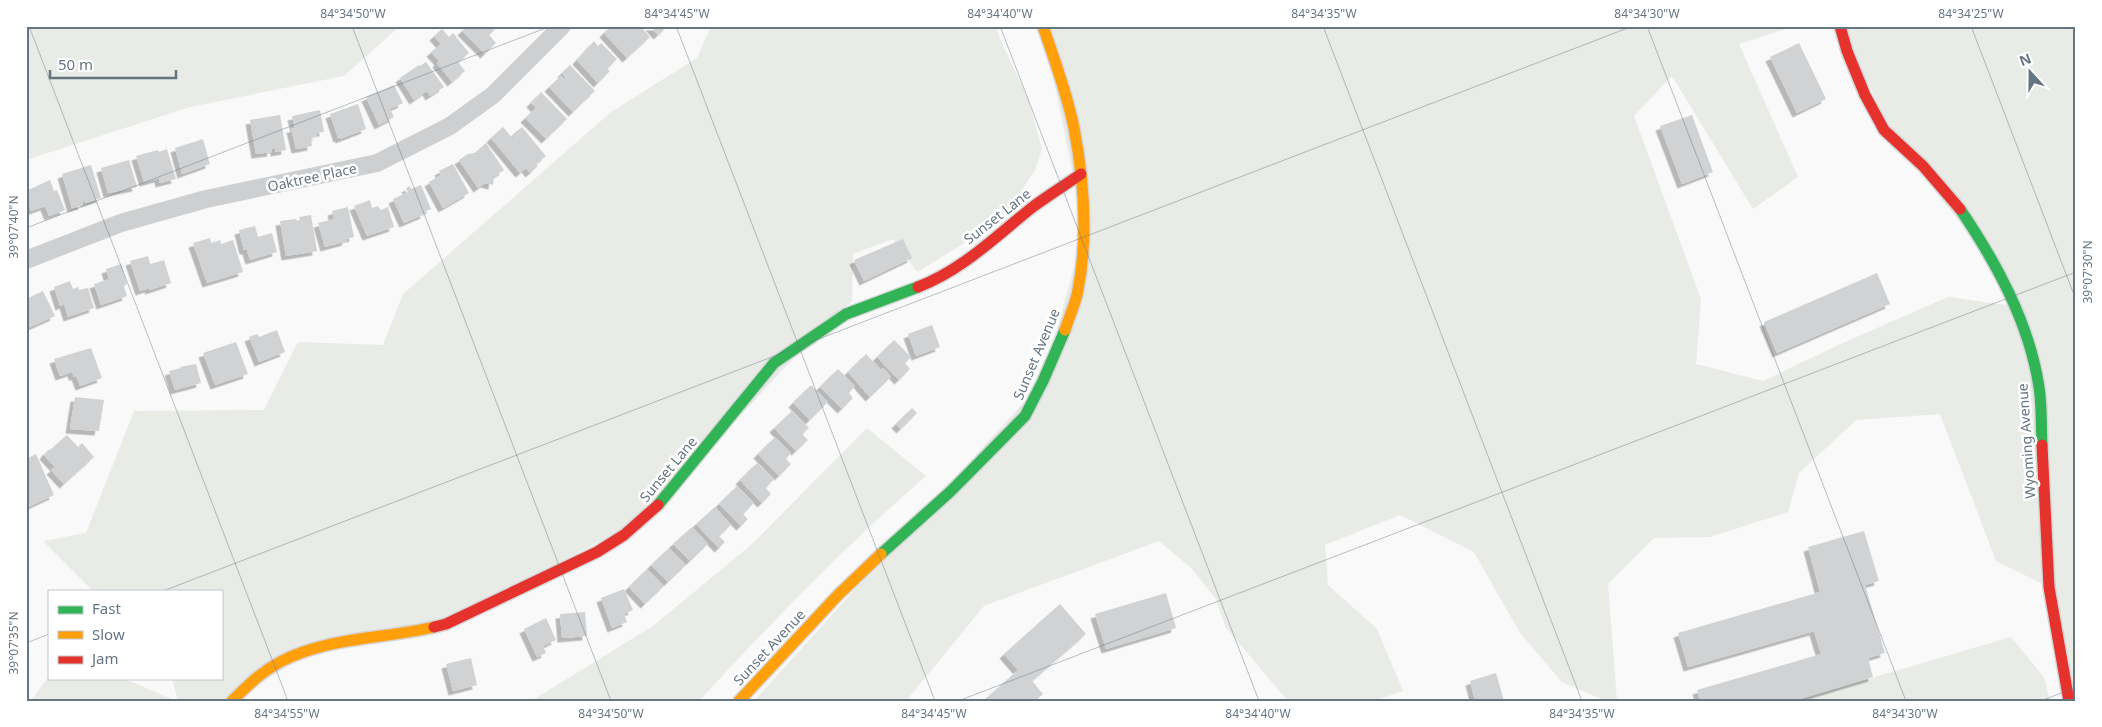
<svg xmlns="http://www.w3.org/2000/svg" width="2102" height="727" font-family="'Noto Sans',sans-serif">
<style>
.green{fill:#e8ebe6}
.building{fill:#d0d2d3;filter:url(#shadow)}
.lines{fill:none;stroke-linecap:round;stroke-linejoin:round}
.fast-casing{stroke:#d5d6d7;stroke-width:14}
.slow-casing{stroke:#d5d6d7;stroke-width:14}
.jam-casing{stroke:#d5d6d7;stroke-width:14}
.street{stroke:#cecfd0;stroke-width:18}
.fast{stroke:#30b455;stroke-width:11}
.slow{stroke:#ff9f0a;stroke-width:11}
.jam{stroke:#e5322d;stroke-width:11}
.ticks{fill:none;stroke:#657683;stroke-width:1;stroke-opacity:0.45}
.labels{text-anchor:middle;dominant-baseline:central;stroke-width:5;stroke-linejoin:round;paint-order:stroke}
.street-label{font-size:14px;fill:#657683;stroke:#fff}
.neatline{fill:none;stroke:#657683;stroke-width:2}
.ticks-label{font-size:12px;text-anchor:middle;fill:#657683}
</style>
<defs>
<filter id="shadow"><feDropShadow dx="-4.5" dy="4.5" stdDeviation="0" flood-color="#0004"/></filter>
</defs>
<rect width="100%" height="100%" fill="#f9f9f9"/>
<g class="green">
<path d="M26 26H400L344 76 190 107 26 160Z"/>
<path d="M711 26H996L1001 41 1028 98 1042 149 1035 170 1006 214 989 228 917 272 893 239 853 254 852 301 819 331 648 515 446 624 323 644 232 701H178L172 678H221V591H93L43 541 86 533 134 411 264 410 298 342 383 345 403 294 611 112 697 58Z"/>
<path d="M1043 26H1795L1739 44 1798 177 1753 209 1672 76 1634 116 1701 299 1696 364 1763 381 1845 342 1948 297 2014 306 1999 271 1897 143 1840 26H2076V701L2049 587 1996 561 1940 414 1856 420 1799 473 1788 512 1710 537 1654 538 1608 584 1617 701H1606L1562 682 1520 633 1474 552 1400 515 1325 545 1328 585 1377 629 1403 691 1374 701H1288L1226 628 1216 599 1191 568 1159 541 984 606 906 701H754L1043 381 1084 230Z"/>
<path d="M867 428 926 476C844 547 772 622 699 701H531L653 626 751 545Z"/>
<path d="M2011 637 2044 677 2050 701H1793Z"/>
<path d="M49 676V678H123L176 701H31Z"/>
</g>
<g class="building">
<path d="M467 26H498L489 35 496 43 485 54 462 31Z"/>
<path d="M611 26H640L650 37 627 58 604 33Z"/>
<path d="M650 26H668L658 35Z"/>
<path d="M442 29 449 37 453 33 469 53 458 62 465 71 452 82 437 63 439 61 431 52 441 44 434 36Z"/>
<path d="M594 41 598 46 601 43 617 59 607 69 610 71 598 83 577 60Z"/>
<path d="M1799 43 1826 99 1797 113 1770 57Z"/>
<path d="M426 62 444 87 430 96 427 91 414 100 400 78 419 65 420 66Z"/>
<path d="M570 65 595 91 573 112 549 87 561 76 564 79 566 78 562 73Z"/>
<path d="M394 85 403 103 390 109 394 117 379 125 366 97Z"/>
<path d="M541 92 567 119 546 139 525 118 536 108 531 103Z"/>
<path d="M358 104 366 129 340 139V137L338 138 330 114Z"/>
<path d="M320 110 324 132 316 133 317 136 311 138 312 146 296 149 291 128H295L292 116Z"/>
<path d="M280 115 286 150 275 152V149H271L272 152 256 154 250 120Z"/>
<path d="M1692 115 1713 172 1682 184 1660 126Z"/>
<path d="M503 127 512 138 514 136 513 134 522 127 546 156 536 164 538 166 530 173 526 168 520 173 491 138Z"/>
<path d="M203 139 210 164 182 174 175 148Z"/>
<path d="M486 143 504 170 494 177 493 185 485 183 478 188 459 160 468 154 475 153Z"/>
<path d="M167 149 176 179 160 183 159 178 144 182 136 156 158 150 159 152Z"/>
<path d="M129 160 137 187 108 193 101 168Z"/>
<path d="M453 164 469 193 443 208 429 182 441 175 439 171Z"/>
<path d="M91 165 101 198 85 203V201L82 202 83 205 72 208 62 174Z"/>
<path d="M50 180 54 191 57 190 65 210 49 216 45 206 31 211 26 198V191Z"/>
<path d="M421 185 431 209 424 212 425 214 404 223 393 199 408 192 406 188 410 186 411 189Z"/>
<path d="M370 200 372 208 378 206 381 210 388 207 394 227 367 236 354 206Z"/>
<path d="M348 207 354 237 346 239 347 241 325 247 318 223 334 219 332 211Z"/>
<path d="M311 215 317 251 286 256 280 221 296 219 297 221 300 220 299 217Z"/>
<path d="M255 226 258 237 272 233 277 252 250 260 247 250H244L239 230Z"/>
<path d="M210 238 211 243 220 240 221 244 233 240 243 272 207 283 193 243Z"/>
<path d="M903 239 912 258 864 281 854 260Z"/>
<path d="M148 256 150 264 164 260 171 283 150 290 149 288 140 291 130 261Z"/>
<path d="M121 264 127 284 124 286 127 296 101 305 94 284 109 279 106 269Z"/>
<path d="M1877 273 1890 304 1777 353 1764 322Z"/>
<path d="M70 281 73 289 79 287V290L88 288 94 308 68 317 64 304 60 306 54 287Z"/>
<path d="M43 291 55 316 26 329V299Z"/>
<path d="M932 325 940 347 916 356 908 334Z"/>
<path d="M277 330 285 352 259 362 249 337 257 334 259 337Z"/>
<path d="M894 340 911 357 905 363 910 369 899 380 877 357Z"/>
<path d="M236 342 248 374 215 385 203 353Z"/>
<path d="M91 348 102 378 80 386 76 375 74 377 72 372 60 376 54 359Z"/>
<path d="M866 354 881 370 883 368 891 377 870 397 848 372Z"/>
<path d="M196 364 201 383 175 390 169 371 181 368 180 367Z"/>
<path d="M838 369 855 386 849 393 853 398 842 409 820 387Z"/>
<path d="M811 385 828 402 810 420 793 403Z"/>
<path d="M75 397 104 400 99 431 70 429Z"/>
<path d="M912 408 917 413 901 429 896 424Z"/>
<path d="M792 411 809 428 802 434 808 440 796 451 774 428Z"/>
<path d="M67 435 78 447 82 443 94 457 64 484 51 470 55 467 44 455 48 450H50Z"/>
<path d="M775 437 791 453 786 459 791 464 779 476 758 454Z"/>
<path d="M36 454 54 495 26 508V459Z"/>
<path d="M757 463 774 479 766 488 771 494 762 503 740 480Z"/>
<path d="M737 486 754 503 743 514 748 519 741 526 719 504Z"/>
<path d="M715 507 731 525 719 536 725 542 719 548 696 524Z"/>
<path d="M692 527 708 544 690 561 673 544Z"/>
<path d="M1864 531 1879 581 1865 585 1885 653 1868 658 1873 677 1793 701H1700L1697 690 1821 654 1814 631 1688 667 1678 633 1820 592 1808 547Z"/>
<path d="M669 548 686 565 668 582 651 565Z"/>
<path d="M647 569 664 586 645 604 629 587Z"/>
<path d="M624 589 633 610 624 614 627 622 612 628 601 598Z"/>
<path d="M1166 593 1176 628 1106 649 1095 614Z"/>
<path d="M1060 604 1086 634 1032 681 1043 694 1035 701H983L1018 670 1004 654Z"/>
<path d="M585 612 587 636 562 638 560 614Z"/>
<path d="M546 618 556 640 543 646 546 653 537 657 524 629Z"/>
<path d="M471 658 477 685 453 691 446 664Z"/>
<path d="M1496 673 1504 701H1475L1470 681Z"/>
</g>
<g class="lines">
<defs>
<g id="fast">
<path d="M1960 209C1996 262 2029 322 2039 387 2042 406 2041 426 2042 445"/>
<path d="M658 505 774 363 846 314 918 287"/>
<path d="M881 554 951 491 1025 416 1043 381 1065 330"/>
</g>
<g id="slow">
<path d="M1043 26C1054 59 1067 93 1074 128 1084 180 1088 238 1078 290 1076 303 1069 317 1065 330"/>
<path d="M232 701C247 686 261 672 280 662 327 637 383 639 434 627"/>
<path d="M739 701 838 595 881 554"/>
</g>
<g id="jam">
<path d="M1840 26 1847 51 1865 95 1884 130 1923 166 1960 209"/>
<path d="M918 287C963 270 997 235 1034 206 1049 195 1065 185 1081 174"/>
<path d="M2042 445 2049 587 2069 701"/>
<path d="M434 627 446 624 597 552 624 535 658 505"/>
</g>
</defs>
<use href="#fast" class="fast-casing"/>
<use href="#slow" class="slow-casing"/>
<use href="#jam" class="jam-casing"/>
<path class="street" d="M26 260 121 223 206 199 377 163 450 126 493 95 562 26"/>
<use href="#fast" class="fast"/>
<use href="#slow" class="slow"/>
<use href="#jam" class="jam"/>
</g>
<path class="ticks" d="M29 26 288 701M352 26 611 701M676 26 935 701M1000 26 1259 701M1323 26 1582 701M1647 26 1906 701M1971 26 2076 300M26 228 551 26M163 591 1633 26M26 643 49 634M958 701 2076 272M2041 701 2076 687"/>
<g class="labels">
<g class="street-label">
<text transform="translate(312 177) rotate(-12)">Oaktree Place</text>
<text transform="translate(997 216) rotate(-38)">Sunset Lane</text>
<text transform="translate(1036 354) rotate(-67)">Sunset Avenue</text>
<text transform="translate(2026 441) rotate(-94)">Wyoming Avenue</text>
<text transform="translate(668 469) rotate(-50)">Sunset Lane</text>
<text transform="translate(769 647) rotate(-47)">Sunset Avenue</text>
</g>
</g>
<rect width="2102" height="727" fill="none" stroke="#ffffff" stroke-width="55"/>
<rect x="48" y="590" width="175" height="90" fill="#ffffff" stroke="#c1c8cd"/>
<rect x="58" y="606" width="25" height="8" fill="#30b455" stroke="#c1c8cd"/>
<text x="92" y="614" font-size="15" fill="#657683">Fast</text>
<rect x="58" y="631" width="25" height="8" fill="#ff9f0a" stroke="#c1c8cd"/>
<text x="92" y="640" font-size="15" fill="#657683">Slow</text>
<rect x="58" y="656" width="25" height="8" fill="#e5322d" stroke="#c1c8cd"/>
<text x="92" y="664" font-size="15" fill="#657683">Jam</text>
<g transform="translate(2030 72) rotate(339)" stroke="#ffffff" stroke-width="4" paint-order="stroke">
<path d="M0-4L9 19L0 12L-9 19Z" fill="#657683"/>
<text y="-8" font-size="14" font-weight="bold" text-anchor="middle" fill="#657683">N</text>
</g>
<path d="M50 70v8h126v-8" fill="none" stroke="#657683" stroke-width="2.5"/>
<text x="58" y="70" font-size="15" fill="#657683" stroke="#ffffff" stroke-width="4" paint-order="stroke">50 m</text>
<rect x="28" y="28" width="2046" height="672" class="neatline"/>
<g class="ticks-label">
<text x="353" y="18">84°34'50"W</text>
<text x="677" y="18">84°34'45"W</text>
<text x="1000" y="18">84°34'40"W</text>
<text x="1324" y="18">84°34'35"W</text>
<text x="1647" y="18">84°34'30"W</text>
<text x="1971" y="18">84°34'25"W</text>
<text transform="translate(14 227) rotate(-90)" y="4">39°07'40"N</text>
<text transform="translate(2088 272) rotate(-90)" y="4">39°07'30"N</text>
<text transform="translate(14 643) rotate(-90)" y="4">39°07'35"N</text>
<text x="287" y="718">84°34'55"W</text>
<text x="611" y="718">84°34'50"W</text>
<text x="934" y="718">84°34'45"W</text>
<text x="1258" y="718">84°34'40"W</text>
<text x="1582" y="718">84°34'35"W</text>
<text x="1905" y="718">84°34'30"W</text>
</g>
</svg>
